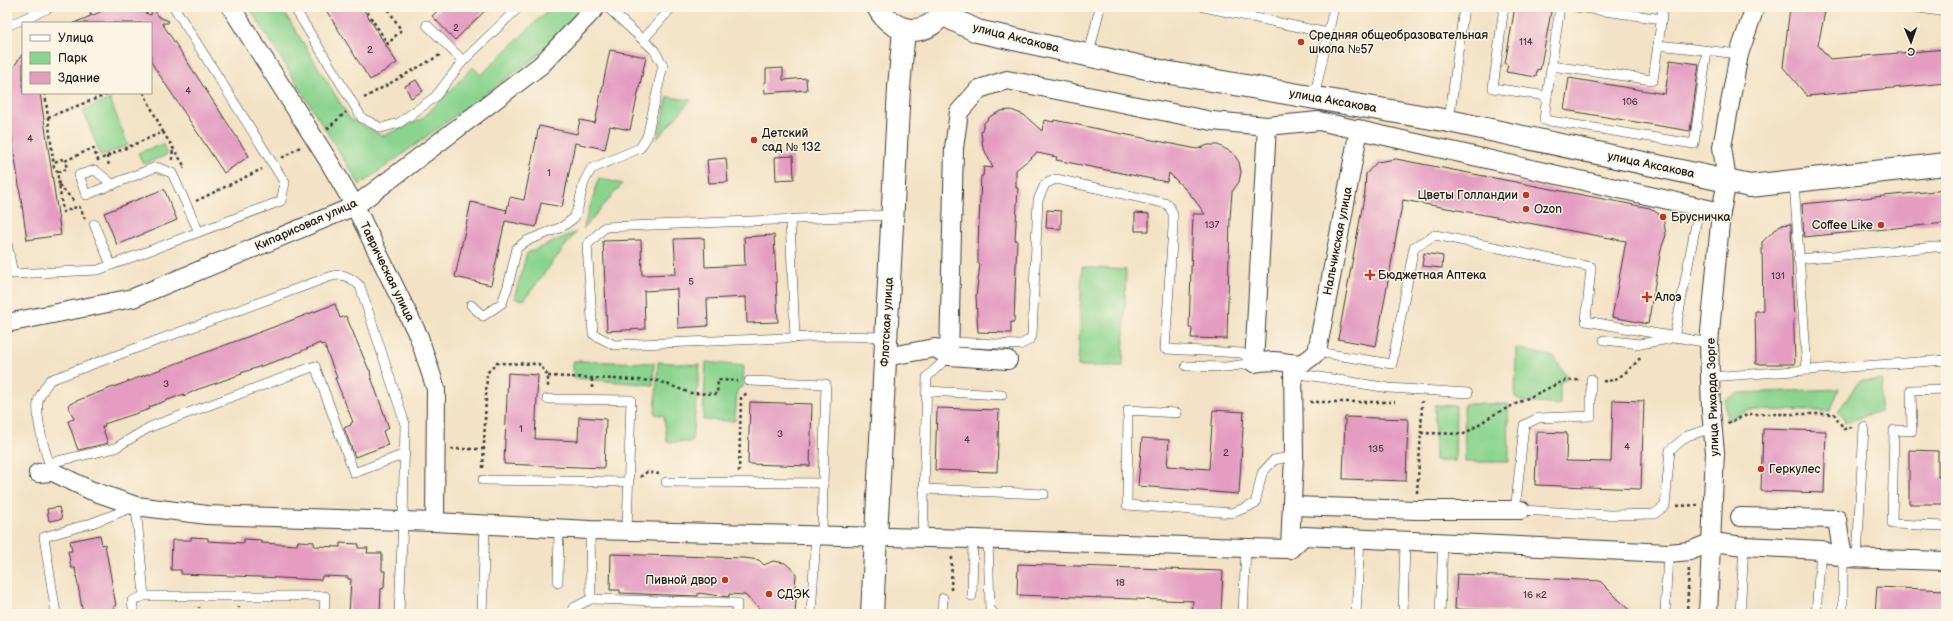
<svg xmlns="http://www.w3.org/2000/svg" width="1953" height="621" font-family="'Balsamiq Sans',sans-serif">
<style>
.green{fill:#8bd490;stroke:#547856}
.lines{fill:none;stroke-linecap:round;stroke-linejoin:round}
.stream{stroke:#7cbdf1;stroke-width:4.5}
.building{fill:#e49dc1}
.service-casing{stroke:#3c3a35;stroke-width:10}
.minor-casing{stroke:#3c3a35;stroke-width:20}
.tertiary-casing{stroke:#3c3a35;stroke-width:24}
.path{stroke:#3c3a35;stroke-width:2.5;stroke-dasharray:3 3;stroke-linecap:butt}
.service{stroke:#fff;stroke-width:9}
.minor{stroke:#fff;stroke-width:18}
.tertiary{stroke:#fff;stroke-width:22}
.poi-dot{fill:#c8321e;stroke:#fcf5e5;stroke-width:1.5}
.labels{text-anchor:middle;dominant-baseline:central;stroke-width:3;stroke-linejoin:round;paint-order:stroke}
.number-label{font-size:10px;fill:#4e3c45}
.poi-label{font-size:12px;fill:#1c1c1c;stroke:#fcf5e5;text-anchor:start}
.street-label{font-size:12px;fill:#1c1c1c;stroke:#fcf5e5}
</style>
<rect width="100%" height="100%" fill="#fcf5e5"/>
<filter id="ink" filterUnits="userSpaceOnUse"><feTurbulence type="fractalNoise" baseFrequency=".025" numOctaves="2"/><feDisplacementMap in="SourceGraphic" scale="8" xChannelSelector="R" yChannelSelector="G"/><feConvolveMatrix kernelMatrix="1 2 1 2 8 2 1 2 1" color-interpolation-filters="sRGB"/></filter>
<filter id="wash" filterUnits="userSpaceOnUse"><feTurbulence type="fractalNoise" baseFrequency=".012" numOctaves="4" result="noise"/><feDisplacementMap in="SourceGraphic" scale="16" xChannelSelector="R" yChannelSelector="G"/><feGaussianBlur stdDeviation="0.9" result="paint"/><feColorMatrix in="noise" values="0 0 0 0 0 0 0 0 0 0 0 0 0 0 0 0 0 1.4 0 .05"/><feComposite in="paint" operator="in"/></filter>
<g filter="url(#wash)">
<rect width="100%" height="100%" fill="#f3e2c5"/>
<g class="green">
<path d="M249 7H281L350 119 383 136 422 119 473 67 481 75 551 7H576L580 11 536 57 360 185Z"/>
<path d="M668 97 691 100 657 139Z"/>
<path d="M110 99 128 145 101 156 83 110Z"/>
<path d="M163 144 167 155 143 164 138 153Z"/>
<path d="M599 178 622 184 583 229Z"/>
<path d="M576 232 524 300 514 298 527 253Z"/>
<path d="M1082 267 1126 270 1123 366H1078Z"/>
<path d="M1516 348 1554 357 1567 378 1560 383V405L1525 402 1515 397Z"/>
<path d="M573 361 654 363 653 385 573 378Z"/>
<path d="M658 362 700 365 692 442H667L664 416 655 414Z"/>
<path d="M706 362 744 366 743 386 737 390 735 421 703 420Z"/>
<path d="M1882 380 1880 411 1845 423 1844 417 1838 412 1859 381Z"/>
<path d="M1839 389 1830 411 1749 410 1727 421 1725 400 1739 393Z"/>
<path d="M1464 404H1508L1509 462H1465Z"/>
<path d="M1435 405 1456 406 1455 461H1435Z"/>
</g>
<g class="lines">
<path class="stream" d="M7 611 8 614"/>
</g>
<g id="blocks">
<g class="building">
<path d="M112 7H127L151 15 152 7 159 17 169 21 168 23H162L249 156 224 173 151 62V23H74Z"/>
<path d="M324 7H362L397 63 370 80Z"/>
<path d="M442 7H489L455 40 432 16Z"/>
<path d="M1515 7H1552L1540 70 1537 69 1536 77 1506 72 1508 65 1505 64Z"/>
<path d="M1790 7H1826L1818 45 1830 59 1946 49V83L1807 96 1783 67Z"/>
<path d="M610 50 646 57 630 130 610 126 605 149 575 143 562 207 541 203 536 227 505 221 491 285 455 277 471 202 507 210 506 213 510 197 524 200 539 126 577 134 580 120 595 123Z"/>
<path d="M23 53V93H40L61 235 27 240 7 104V77Z"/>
<path d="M1670 60 1699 64 1690 131 1564 110 1569 78 1665 94Z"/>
<path d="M783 68V80L806 78 807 90 765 93 764 82H766V69Z"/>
<path d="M416 80 423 91 411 98 405 86Z"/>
<path d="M1011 110 1024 115 1042 131 1044 120 1054 122V120L1197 149 1208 145H1218L1233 153 1239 162 1241 172 1239 182 1232 192 1230 217 1227 339 1191 338 1192 328H1189L1193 214H1205L1190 194 1169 173 1167 182 1056 160 1057 157 1037 153 1016 170V188H1018L1015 240H1017L1014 322H1011V333L978 332 976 296 980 264H978V245L981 176H983L984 167 993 168 983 147 981 133 984 123 991 116 1001 111Z"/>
<path d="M793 156 794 179 776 180 775 157Z"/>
<path d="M726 158 728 182 709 183 707 160Z"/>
<path d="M1396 159 1650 208 1663 217 1666 235 1661 249 1648 324 1612 317 1626 241 1403 200 1376 346 1338 339 1365 192 1366 174 1377 162Z"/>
<path d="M164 189 177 220 117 245 104 213Z"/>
<path d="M1946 190V223L1804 237 1802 204Z"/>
<path d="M1047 210 1061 211V229L1046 228Z"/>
<path d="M1135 213 1149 214V231H1135Z"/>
<path d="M1791 224 1795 364H1756L1755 311H1763L1762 242 1780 225Z"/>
<path d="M774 235 778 322 747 323 746 297 707 299 708 326 678 328 677 289 644 291 645 329 607 331 603 241 641 240 642 275 676 274 674 239 704 238 705 267 745 265 744 237Z"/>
<path d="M1424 253 1443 256 1442 268 1422 266Z"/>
<path d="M335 304 340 318 346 316 369 370H370L371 377 389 428 383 431 388 445 355 457 344 428 351 425V423L353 422 335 378H337L324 344 321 345 320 343 288 357 241 373 242 374 196 390 184 396V394L149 407 150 409 104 424 105 426 102 427 108 443 78 450 68 421 74 419 68 405 76 401Z"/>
<path d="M508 373 538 375 535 439 578 441 579 417 606 419 604 468 504 464Z"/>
<path d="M1613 400 1644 401 1641 489 1535 485 1537 432 1567 433 1566 461 1611 462Z"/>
<path d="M750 402 812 404 810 466 748 464Z"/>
<path d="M937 408 999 410 997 472 935 470Z"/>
<path d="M1213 410 1244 412 1239 494 1138 486 1142 438 1169 440 1167 466 1209 469Z"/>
<path d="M1345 417 1408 419 1406 481 1343 479Z"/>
<path d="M1763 429 1826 431 1824 493 1761 491Z"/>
<path d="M1909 450 1938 451V477H1946V504H1909Z"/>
<path d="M59 507 62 519 49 521 47 509Z"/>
<path d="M100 535 102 545 105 544 116 606H114L115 614H83L75 568H71L68 551H72L70 541Z"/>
<path d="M191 537 208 538V541L244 543V539L261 540V543L297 545 298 541 314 542V546L340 547V543L359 544 358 548H368L367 553H382V571H385L384 588 381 589 380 614H349L351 579H348V577L322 576 321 580 259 577 181 574V570H171L172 540H191Z"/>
<path d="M611 554 744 558 759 560 764 565 773 561 785 563 793 570 796 575 795 587 791 595 796 600 795 614H760V609L745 595 729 594V597L698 593V596L667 595 620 593V590H610Z"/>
<path d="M1018 564 1223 571 1221 614H1192L1193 601 1017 595Z"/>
<path d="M1457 574 1600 581 1633 614H1552L1455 609Z"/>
<path d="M1877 587 1946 590V614H1875Z"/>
</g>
</g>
</g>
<g filter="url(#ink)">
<use href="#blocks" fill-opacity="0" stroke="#3c3a35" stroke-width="1"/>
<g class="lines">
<defs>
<g id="service">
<path d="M294 7 362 118 381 128 399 123 435 97 463 61 519 7"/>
<path d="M1204 7 1328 33"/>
<path d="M1504 7 1493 88 1547 96 1560 7"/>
<path d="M1576 7 1662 19"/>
<path d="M1663 7 1658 45 1739 54"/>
<path d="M1913 7 1946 12"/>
<path d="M427 25 463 61"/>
<path d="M7 26 51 7"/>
<path d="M643 40 672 7"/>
<path d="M1089 54 1100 7"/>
<path d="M1551 66 1653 80 1658 45"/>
<path d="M1547 96 1544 120 1694 144 1707 51"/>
<path d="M1314 98 1334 7"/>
<path d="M1449 121 1464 7"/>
<path d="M1794 182 1807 370"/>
<path d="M113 185 95 170 79 175 86 195C109 186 133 176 156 167L172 173 199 232"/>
<path d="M790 219 795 338"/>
<path d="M94 224 111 265"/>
<path d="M7 243 13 274 98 270 281 201 285 183 174 7"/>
<path d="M1798 259 1946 246"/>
<path d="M471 305 483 316 502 303 508 286 517 248 526 241 562 227 574 218 578 208 584 182 591 169 640 148 647 137 663 65 654 50 607 7"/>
<path d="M886 337 834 336 614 345 593 334 587 245 605 227 892 215"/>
<path d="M1674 338 1699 208"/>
<path d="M1604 340 1640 344 1669 339"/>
<path d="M950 342 1020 345 1029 340 1032 336 1038 200 1045 184 1056 179 1168 204 1173 214V227L1165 349 1242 353 1254 363"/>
<path d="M1317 352 1392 364 1414 247 1435 235 1591 267 1586 321 1709 343"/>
<path d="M1186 366 1226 367 1254 363"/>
<path d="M1294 373 1389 388 1468 393"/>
<path d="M1710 377 1946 360"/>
<path d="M1591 379V416L1538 418 1524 425 1516 503 1521 510 1610 515 1654 514 1665 506 1670 450 1687 436 1713 428"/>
<path d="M749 381 826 384 823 483"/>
<path d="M1946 389 1911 390 1912 431 1894 430 1892 524 1946 526"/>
<path d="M927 391 1002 395"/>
<path d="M547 399 631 400 627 531"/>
<path d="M1177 413 1128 410 1127 505 1232 513 1255 504 1262 473 1274 460 1294 456"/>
<path d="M49 463 115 448 150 427 315 366 354 473 405 454"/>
<path d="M53 472C45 455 36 421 38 402 39 395 46 386 50 380L315 282C335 275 342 269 360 286L405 424 403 521 399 614"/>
<path d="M483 480 628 482"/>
<path d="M666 482 823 483 822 536"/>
<path d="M924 489 1044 494"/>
<path d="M923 538 927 377 949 356"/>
<path d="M988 539 990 609 994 614"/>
<path d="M1857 558 1864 427"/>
<path d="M558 583 559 529"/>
<path d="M972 596 973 539"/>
<path d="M591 599 737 603 736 614"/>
<path d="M1403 613 1405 541"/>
<path d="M56 614 44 537 92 523 136 506 144 596"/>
<path d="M134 614 132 601 144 596H325L324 614"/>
<path d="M482 614 485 525"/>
<path d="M570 614 573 608 591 599 590 530"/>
<path d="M811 614 816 536"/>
<path d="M942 614 943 598"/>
<path d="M1243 614 1246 548"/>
<path d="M1356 614 1360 539"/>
<path d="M1440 614 1443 543"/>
<path d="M1665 614 1668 553"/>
<path d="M1740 614 1744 546"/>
<path d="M1816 614 1821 550"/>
<path d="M1843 614V558"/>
</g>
<g id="minor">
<path d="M231 7 328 160 355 206 419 337 436 389 435 522"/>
<path d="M1267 126 1254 363C1261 362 1267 361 1273 361 1295 362 1299 370 1317 352L1359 129"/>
<path d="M7 323 133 298 355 206 541 65 596 7"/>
<path d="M885 355H896L935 348 949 356"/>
<path d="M1008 360 949 356 954 148 959 112 979 89 1007 80 1212 121 1267 126 1319 121 1721 212"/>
<path d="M38 473 53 472 90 490 136 506 207 515 435 522 590 530 973 539 1246 548 1290 549 1304 536 1668 553 1690 551 1712 542 1744 546 1821 550 1843 558 1946 561"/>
<path d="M1292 506 1417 510H1521"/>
<path d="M1740 517 1837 519 1843 558"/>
<path d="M1290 549 1294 456 1293 365"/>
<path d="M1708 614 1715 452 1711 411 1709 343 1721 212 1727 181 1722 147 1739 54 1755 7"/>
</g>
<g id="tertiary">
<path d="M878 7C893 36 931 39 945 7"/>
<path d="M942 14 977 31 1165 72 1449 121 1750 186 1946 164"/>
<path d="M872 614 899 88 904 29"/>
</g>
</defs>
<use href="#service" class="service-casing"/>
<use href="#minor" class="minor-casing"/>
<use href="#tertiary" class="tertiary-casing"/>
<g class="path">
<path d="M88 7 91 15"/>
<path d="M364 7 388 44 401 30 387 7"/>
<path d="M977 7 981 10V13"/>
<path d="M45 93 54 167 57 171 63 212 79 206 85 219"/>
<path d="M94 93 96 98"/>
<path d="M364 98 440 55"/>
<path d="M48 117 111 93"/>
<path d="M327 129 346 112"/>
<path d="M163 132 185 167 183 168"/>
<path d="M107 156 109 166"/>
<path d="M282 158 300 147"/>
<path d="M172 160 173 147"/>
<path d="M55 162 61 159 65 161"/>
<path d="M58 171 62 172 67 168 65 161 93 148 98 160 163 132 144 93"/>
<path d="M59 185 75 202"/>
<path d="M196 201 262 169"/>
<path d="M548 376 659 381 690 393 717 394 718 380 738 381"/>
<path d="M592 379V389"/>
<path d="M1603 381C1618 383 1633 366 1642 356"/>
<path d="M1310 402H1395"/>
<path d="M1727 423 1750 414H1834L1844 429 1852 427"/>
<path d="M1421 433 1422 401"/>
<path d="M451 449H484"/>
<path d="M483 468 487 373 497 363 539 364 548 376V388"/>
<path d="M739 472 741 398 748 392"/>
<path d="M640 477 647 472 659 474"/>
<path d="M1417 493 1421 433 1464 434 1493 415 1563 381 1580 380"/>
<path d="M1677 506 1698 505"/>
<path d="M951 590 952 555"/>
<path d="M199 614V607"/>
<path d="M238 614 239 607"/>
<path d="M1687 614 1689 567"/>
</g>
<use href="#service" class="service"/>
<use href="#minor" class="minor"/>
<use href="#tertiary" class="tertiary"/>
</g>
</g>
<g class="poi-dot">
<circle cx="1301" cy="42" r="4"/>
<circle cx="754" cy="140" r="4"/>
<circle cx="1526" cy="195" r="4"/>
<circle cx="1526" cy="209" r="4"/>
<circle cx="1663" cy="217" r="4"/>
<circle cx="1881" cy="225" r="4"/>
<path d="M1368 269h4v4h4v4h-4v4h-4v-4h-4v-4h4z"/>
<path d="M1645 291h4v4h4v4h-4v4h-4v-4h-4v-4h4z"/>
<circle cx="1761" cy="469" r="4"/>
<circle cx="725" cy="580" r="4"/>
<circle cx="769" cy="594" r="4"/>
</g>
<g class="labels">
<g class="number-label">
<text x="456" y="28">2</text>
<text x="1526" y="42">114</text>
<text x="370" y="50">2</text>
<text x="188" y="91">4</text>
<text x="1630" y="102">106</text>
<text x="30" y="139">4</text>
<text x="549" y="173">1</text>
<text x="1212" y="225">137</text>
<text x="1778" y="276">131</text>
<text x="691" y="282">5</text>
<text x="166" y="384">3</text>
<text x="521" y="429">1</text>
<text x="780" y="434">3</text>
<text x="967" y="440">4</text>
<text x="1627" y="447">4</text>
<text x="1376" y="449">135</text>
<text x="1226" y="453">2</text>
<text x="1120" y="583">18</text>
<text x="1535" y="595">16 к2</text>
</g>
<g class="poi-label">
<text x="1309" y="35">Средняя общеобразовательная<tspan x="1309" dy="14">школа №57</tspan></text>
<text x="762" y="133">Детский<tspan x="762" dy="14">сад № 132</tspan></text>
<text x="1518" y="195" text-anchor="end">Цветы Голландии</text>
<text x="1534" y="209">Ozon</text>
<text x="1671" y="217">Брусничка</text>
<text x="1873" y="225" text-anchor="end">Coffee Like</text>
<text x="1378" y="275">Бюджетная Аптека</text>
<text x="1655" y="297">Алоэ</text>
<text x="1769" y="469">Геркулес</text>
<text x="717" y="580" text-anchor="end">Пивной двор</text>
<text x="777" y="594">СДЭК</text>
</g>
<g class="street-label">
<text transform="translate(1016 38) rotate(14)">улица Аксакова</text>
<text transform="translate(1333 101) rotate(10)">улица Аксакова</text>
<text transform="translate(1651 165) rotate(12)">улица Аксакова</text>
<text transform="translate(306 225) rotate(-24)">Кипарисовая улица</text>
<text transform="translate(1338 241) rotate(-79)">Нальчикская улица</text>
<text transform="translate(387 272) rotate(64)">Таврическая улица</text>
<text transform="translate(887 322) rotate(-87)">Флотская улица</text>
<text transform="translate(1713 397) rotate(-92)">улица Рихарда Зорге</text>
</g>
</g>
<rect width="1953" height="621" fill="none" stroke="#fcf5e5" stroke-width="24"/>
<rect x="22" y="22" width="130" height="72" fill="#fcf5e5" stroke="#a29e95"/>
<rect x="30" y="35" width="20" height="6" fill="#ffffff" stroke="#a29e95"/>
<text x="58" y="42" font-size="12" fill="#1c1c1c">Улица</text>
<rect x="30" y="52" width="20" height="12" fill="#8bd490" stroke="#a29e95"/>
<text x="58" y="62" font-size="12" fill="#1c1c1c">Парк</text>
<rect x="30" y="72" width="20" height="12" fill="#e49dc1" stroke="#a29e95"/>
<text x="58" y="82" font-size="12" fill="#1c1c1c">Здание</text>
<g transform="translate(1911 42) rotate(178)" stroke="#fcf5e5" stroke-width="3" paint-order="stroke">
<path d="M0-3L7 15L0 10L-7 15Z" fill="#1c1c1c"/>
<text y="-6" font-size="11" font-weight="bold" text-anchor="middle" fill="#1c1c1c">С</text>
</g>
</svg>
